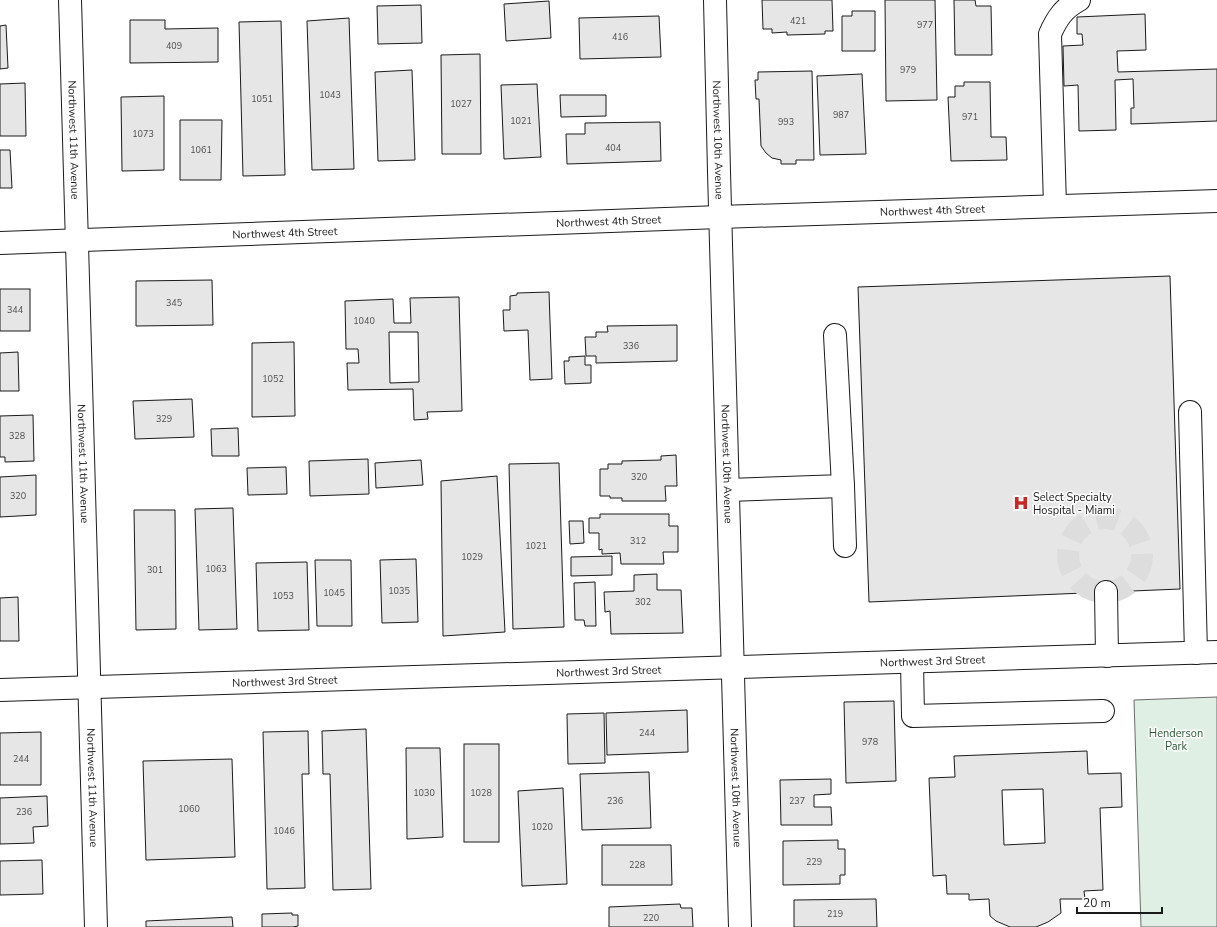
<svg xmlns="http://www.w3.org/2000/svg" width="1217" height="927" font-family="'Nunito Sans',sans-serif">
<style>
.green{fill:#e0efe3;stroke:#6a6a6a}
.building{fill:#e6e6e6;stroke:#1a1a1a;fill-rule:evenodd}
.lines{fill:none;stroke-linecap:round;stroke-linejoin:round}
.minor-tunnel{stroke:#ddd;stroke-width:22;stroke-dasharray:22 11;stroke-linecap:butt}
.minor-casing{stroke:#1a1a1a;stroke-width:24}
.minor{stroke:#fff;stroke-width:22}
.labels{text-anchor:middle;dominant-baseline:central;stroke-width:3;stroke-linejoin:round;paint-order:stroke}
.number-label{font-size:9px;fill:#4d4d4d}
.street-label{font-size:11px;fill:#1a1a1a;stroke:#fff}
.poi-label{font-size:11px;fill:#1a1a1a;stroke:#fff;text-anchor:start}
.park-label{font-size:11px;fill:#2b5a34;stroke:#fff}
</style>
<rect width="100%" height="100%" fill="#fff"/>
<path class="green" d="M1217 697V927H1141L1134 700Z"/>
<g class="building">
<path d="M762 0H832L833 31H825V34L787 35V32L772 33V29H763Z"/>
<path d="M885 0H935L937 100 886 101Z"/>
<path d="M954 0H975L976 6H991L992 55H955Z"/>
<path d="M549 1 551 38 506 41 504 4Z"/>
<path d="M421 5 422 43 378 44 377 6Z"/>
<path d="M852 11H875V51H842V16H852Z"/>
<path d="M1145 14 1146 50 1117 51 1118 72 1217 69V121L1131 124V108H1134L1133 79 1115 80 1116 130 1079 131 1078 85 1064 86 1063 46 1083 45 1082 34H1077V17Z"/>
<path d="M659 16 661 57 580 59 579 18Z"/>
<path d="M349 18 354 169 312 170 307 21Z"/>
<path d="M130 20H165V29L218 28V62L130 63Z"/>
<path d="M281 21 285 175 243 176 239 22Z"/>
<path d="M6 25 8 68 0 69V26Z"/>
<path d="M480 54 481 154H442L441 55Z"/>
<path d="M412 70 415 160 378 161 375 72Z"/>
<path d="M812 71 814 160H796V164H781V160L772 158 766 153 761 146 759 99H756L755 80H758V72Z"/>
<path d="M862 74 866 154 820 155 817 76Z"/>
<path d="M964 82H990L991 137H1006L1007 160 951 161 948 97H955V86H964Z"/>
<path d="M25 83 26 136H0V84Z"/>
<path d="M537 84 541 157 504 159 501 85Z"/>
<path d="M560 95H606V116L561 117Z"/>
<path d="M164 96V170L122 171 121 97Z"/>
<path d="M180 120H222L221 180H180Z"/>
<path d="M660 122 661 161 567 164 566 134H585V123Z"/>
<path d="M0 150H10L12 188H0Z"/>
<path d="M1170 276 1180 589 869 602 858 287Z"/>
<path d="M212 280 213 325 136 326V281Z"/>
<rect x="0" y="289" width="30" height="42"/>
<path d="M549 292 552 379 530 380 528 330 504 331 503 310H510V296L517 295V293Z"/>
<path d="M459 297 462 411 427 412 428 419 414 420 413 389 348 390 347 363H359L358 349H346L345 301 393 299 394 323H411L410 298ZM389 332H418L419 382 390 383Z"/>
<path d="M677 325V361L596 363V356H586L585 337H596V332H608L607 326Z"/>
<path d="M294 342 295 416 252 417V343Z"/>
<path d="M18 352 19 391H0V353Z"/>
<path d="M585 356V365H591V383L565 384 564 361H569V357Z"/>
<path d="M192 399 194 437 135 439 133 401Z"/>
<path d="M33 415 34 461 5 462V457H0V416Z"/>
<path d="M238 428 239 456H212L211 429Z"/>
<path d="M676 455 677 486H665L666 501H622V498H610V496H600V469H608V464H622V461L661 460V456Z"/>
<path d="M368 459 369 494 310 496 309 461Z"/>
<path d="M421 460 423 485 376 488 375 463Z"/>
<path d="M559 463 564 627 513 629 509 464Z"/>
<path d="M286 467 287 494 248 495 247 468Z"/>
<path d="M36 475V515L0 517V477Z"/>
<path d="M497 476 505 632 443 636 441 481Z"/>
<path d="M233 508 237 629 199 630 195 509Z"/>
<path d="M134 510H175L176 629 136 630Z"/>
<path d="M600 514H669V526H678V552H663L664 564H621L620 553 602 554V549L599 550V533H589V518H600Z"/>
<path d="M569 521H583L584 543 570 544Z"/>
<path d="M612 556V575L571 576V557Z"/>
<path d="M416 559 418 622 382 623 380 560Z"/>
<path d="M315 560H351L352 626H317Z"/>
<path d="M307 562 309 630 258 631 256 563Z"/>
<path d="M657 574V590H681L683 633 611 634 610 611 605 612 604 592 634 591V575Z"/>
<path d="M595 582 596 626H585L584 620H575L574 583Z"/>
<path d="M18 597 19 641H0V598Z"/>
<path d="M894 701 896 781 846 783 844 702Z"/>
<path d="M687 710 688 752 607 755 606 713Z"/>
<path d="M604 713 605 763 568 764 567 714Z"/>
<path d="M366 729 371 889 333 890 330 774H323L322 731Z"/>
<path d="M308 731 309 774H302L305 888 267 889 263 732Z"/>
<path d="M41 732V785H0V733Z"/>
<rect x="464" y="744" width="35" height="98"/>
<path d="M406 748H440L443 837 407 839Z"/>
<path d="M1087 751 1088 774 1121 773 1122 807 1100 808 1103 890 1084 891 1085 899H1060L1061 913 1048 922 1036 927H1010L996 921 990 916 989 899 969 900V894H947L946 875 933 876 929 778 955 777 954 756ZM1043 789 1045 843 1004 845 1002 790Z"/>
<path d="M232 759 235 857 146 860 143 761Z"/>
<path d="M649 772 651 828 582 830 580 774Z"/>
<path d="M831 779V794L814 795V807H831L832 825H781L780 780Z"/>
<path d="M563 788 567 884 522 886 518 791Z"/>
<path d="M47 796 48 826 33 827 34 843 0 844V798Z"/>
<path d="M838 840V849H845V875H840V884L783 885V841Z"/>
<path d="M602 845H671L672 885H602Z"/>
<path d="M42 860 43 894 0 895V861Z"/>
<path d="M876 899 877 927H794V900Z"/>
<path d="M680 904 681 908H692L693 927H609V907Z"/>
<path d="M292 913V915H298V926L293 927H262V914Z"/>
<path d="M232 917 233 927H146V921Z"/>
</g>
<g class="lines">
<circle class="minor-tunnel" cx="1105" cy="555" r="37"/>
<defs>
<g id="minor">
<path id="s1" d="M70 0C78 309 89 618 96 927"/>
<path id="s2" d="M715 0 719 172 740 927"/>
<path d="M1055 206 1050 34C1057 18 1064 8 1079 0"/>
<path id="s3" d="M0 243 720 217 1217 201"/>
<path d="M1190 412 1196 653"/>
<path d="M843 486 845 546"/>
<path d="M728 490 843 486 835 335"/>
<path d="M1106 592 1107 656"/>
<path d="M912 662 913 716 1103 711"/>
<path id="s4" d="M0 690 1217 652"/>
</g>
</defs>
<use href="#minor" class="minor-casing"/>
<use href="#minor" class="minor"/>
</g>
<defs>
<symbol id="hospital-bare" viewBox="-9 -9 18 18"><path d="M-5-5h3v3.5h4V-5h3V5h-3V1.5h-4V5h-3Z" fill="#c62828" stroke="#fff" stroke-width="2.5" paint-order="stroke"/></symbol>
</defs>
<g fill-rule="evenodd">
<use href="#hospital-bare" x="1010" y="492" width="22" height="22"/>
</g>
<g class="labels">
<g class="number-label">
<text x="798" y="21">421</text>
<text x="925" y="25">977</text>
<text x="620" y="37">416</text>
<text x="174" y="46">409</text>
<text x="908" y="70">979</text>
<text x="330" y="95">1043</text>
<text x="262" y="99">1051</text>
<text x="461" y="104">1027</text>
<text x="841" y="115">987</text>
<text x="970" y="117">971</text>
<text x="521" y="121">1021</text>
<text x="786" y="122">993</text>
<text x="143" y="134">1073</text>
<text x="613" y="148">404</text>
<text x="201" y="150">1061</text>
<text x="174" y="303">345</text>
<text x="15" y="310">344</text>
<text x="364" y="321">1040</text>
<text x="631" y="346">336</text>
<text x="273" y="379">1052</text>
<text x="164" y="419">329</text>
<text x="17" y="436">328</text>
<text x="639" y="477">320</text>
<text x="18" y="496">320</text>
<text x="638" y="541">312</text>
<text x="536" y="546">1021</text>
<text x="472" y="557">1029</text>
<text x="216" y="569">1063</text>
<text x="155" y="570">301</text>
<text x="399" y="591">1035</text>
<text x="334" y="593">1045</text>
<text x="283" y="596">1053</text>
<text x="643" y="602">302</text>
<text x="647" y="733">244</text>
<text x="870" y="742">978</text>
<text x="21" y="759">244</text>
<text x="424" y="793">1030</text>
<text x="481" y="793">1028</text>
<text x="615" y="801">236</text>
<text x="797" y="801">237</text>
<text x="189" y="809">1060</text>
<text x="24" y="812">236</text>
<text x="542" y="827">1020</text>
<text x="284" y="831">1046</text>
<text x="814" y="862">229</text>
<text x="637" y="865">228</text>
<text x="835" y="914">219</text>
<text x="651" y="918">220</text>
</g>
<g class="street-label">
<text stroke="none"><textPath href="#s1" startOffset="140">Northwest 11th Avenue</textPath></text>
<text stroke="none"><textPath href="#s2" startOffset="140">Northwest 10th Avenue</textPath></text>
<text stroke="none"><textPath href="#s3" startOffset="933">Northwest 4th Street</textPath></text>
<text stroke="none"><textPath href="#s3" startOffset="609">Northwest 4th Street</textPath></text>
<text stroke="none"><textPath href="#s3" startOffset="285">Northwest 4th Street</textPath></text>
<text stroke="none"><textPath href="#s1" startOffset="464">Northwest 11th Avenue</textPath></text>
<text stroke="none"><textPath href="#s2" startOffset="464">Northwest 10th Avenue</textPath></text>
<text stroke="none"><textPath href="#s4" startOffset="933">Northwest 3rd Street</textPath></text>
<text stroke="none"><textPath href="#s4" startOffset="609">Northwest 3rd Street</textPath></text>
<text stroke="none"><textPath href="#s4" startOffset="285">Northwest 3rd Street</textPath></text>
<text stroke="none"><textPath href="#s1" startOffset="788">Northwest 11th Avenue</textPath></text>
<text stroke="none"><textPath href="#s2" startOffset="788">Northwest 10th Avenue</textPath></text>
</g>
<g class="poi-label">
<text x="1033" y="497">Select Specialty<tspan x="1033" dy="13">Hospital - Miami</tspan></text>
</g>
<g class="park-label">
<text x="1176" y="733">Henderson<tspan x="1176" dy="13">Park</tspan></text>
</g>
</g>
<path d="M1077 907v6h85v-6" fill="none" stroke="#1a1a1a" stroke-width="2"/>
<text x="1083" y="907" font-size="12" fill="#1a1a1a" stroke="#ffffff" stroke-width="3" paint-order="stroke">20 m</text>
</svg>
